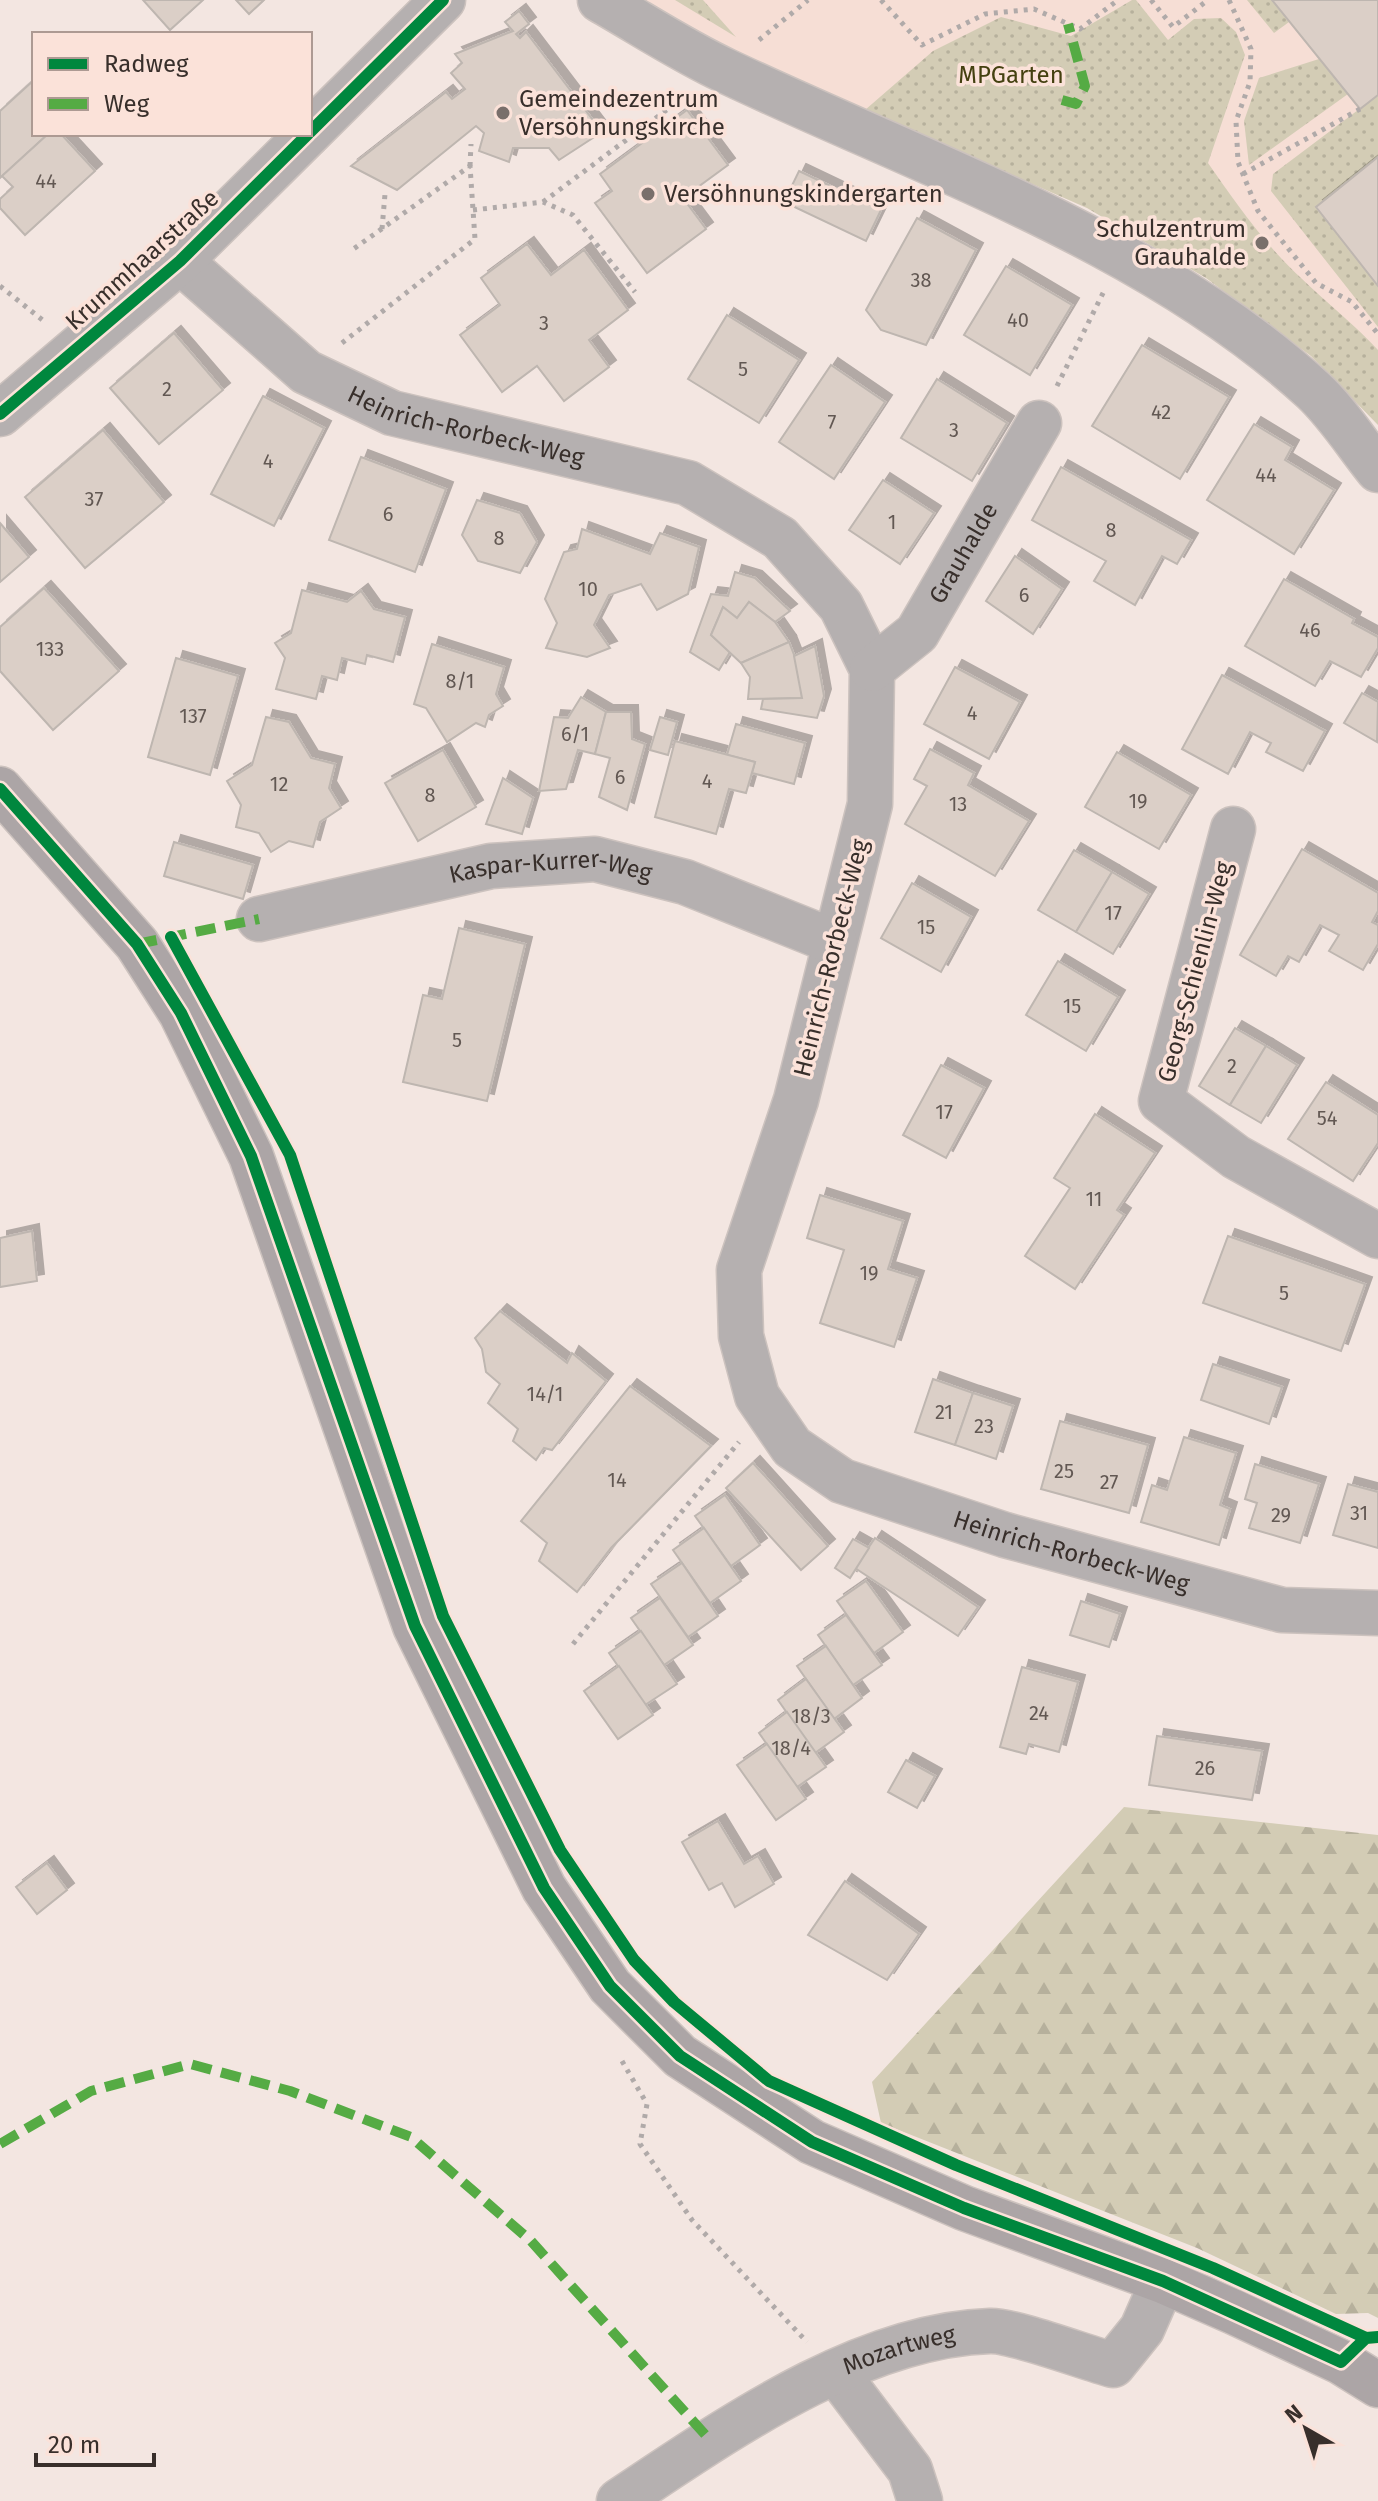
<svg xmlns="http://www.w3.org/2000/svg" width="1378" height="2501" font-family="'Fira Sans',sans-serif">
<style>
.built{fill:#f6ded5}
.grass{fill:url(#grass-dots)}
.forest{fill:url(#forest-firs)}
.building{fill:#dbcfc7;stroke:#beb6b0;stroke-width:2;filter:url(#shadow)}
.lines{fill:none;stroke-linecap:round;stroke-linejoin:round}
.street-casing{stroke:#ccc2be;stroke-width:47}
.secondary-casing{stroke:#ccc2be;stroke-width:47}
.path{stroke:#b0aaa9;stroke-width:5;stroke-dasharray:4 6;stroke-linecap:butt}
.street{stroke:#b5b0b0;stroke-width:44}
.secondary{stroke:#aca5a6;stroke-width:44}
.quiet{stroke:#55ab44;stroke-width:10;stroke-dasharray:20 10;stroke-linecap:butt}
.cycleway-casing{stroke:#fbe2d9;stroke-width:17}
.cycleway{stroke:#00873e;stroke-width:12}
.poi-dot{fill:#796f6b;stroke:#fbe2d9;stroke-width:3}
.labels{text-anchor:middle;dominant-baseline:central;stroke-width:7;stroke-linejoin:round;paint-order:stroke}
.number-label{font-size:20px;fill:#625853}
.park-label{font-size:24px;fill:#444010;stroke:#fbe2d9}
.poi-label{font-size:24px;fill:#382f2b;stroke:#fbe2d9;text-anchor:start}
.street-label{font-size:24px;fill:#382f2b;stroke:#fbe2d9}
</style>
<defs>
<pattern id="grass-dots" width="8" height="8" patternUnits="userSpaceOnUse" patternTransform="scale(2)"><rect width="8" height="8" fill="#d3ccb5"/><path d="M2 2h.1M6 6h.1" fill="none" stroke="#b6b09c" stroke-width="1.8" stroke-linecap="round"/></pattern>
<pattern id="forest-firs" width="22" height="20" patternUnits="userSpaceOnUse" patternTransform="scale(2)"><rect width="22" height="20" fill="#d3ccb5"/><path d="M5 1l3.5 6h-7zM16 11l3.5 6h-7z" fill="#b6b09c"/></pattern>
<filter id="shadow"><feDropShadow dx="7" dy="-7" stdDeviation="0" flood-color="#0004"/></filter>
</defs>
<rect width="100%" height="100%" fill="#f3e6e1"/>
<path class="built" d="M637 0H1378V425L1311 356 1206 278 1087 208 738 55Z"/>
<g class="grass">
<path d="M675 0H703L736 37Z"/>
<path d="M1132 0H1136L1168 40 1194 19 1221 18 1236 32 1245 55 1208 163C1236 203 1265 245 1301 278 1327 303 1354 324 1378 350V425L1311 356 1206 278 1087 208 865 110 933 51 1001 17 1071 36Z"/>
<path d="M1247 0H1272L1289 22 1274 33Z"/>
<path d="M1319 59 1348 94 1249 165 1244 121 1259 78Z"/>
<path d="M1378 95V157L1316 207 1378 286V327L1271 191 1273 174Z"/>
</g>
<path class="forest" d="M1124 1807 1378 1835V2318L1368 2313 1336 2314 1197 2248 881 2123 872 2082Z"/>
<g class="building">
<path d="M143 0H203L170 30Z"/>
<path d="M236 0H264L249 14Z"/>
<path d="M1272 0H1378V95L1360 109Z"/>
<path d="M519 11 529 24 516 34 520 38 526 32 602 132 559 160 549 148H513L509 162 479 151 484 133 476 126 397 190 351 166 446 92 452 99 465 89 451 73 462 63 455 54 513 31 505 22Z"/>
<path d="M34 80V134H48L0 178V111Z"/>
<path d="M687 110 728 165 683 198 706 229 647 273 595 203 612 191 600 174Z"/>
<path d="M48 134H61L95 171 25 235 0 208V199L13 187 2 176Z"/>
<path d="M1378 157V286L1316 207Z"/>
<path d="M799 171 881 210 866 241 784 202Z"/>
<path d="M917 218 976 250 926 345 881 330 866 310Z"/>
<path d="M527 244 551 275 584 250 628 310 589 340 609 367 564 401 537 366 502 392 460 335 500 305 481 278Z"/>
<path d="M1006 266 1072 305 1030 375 964 335Z"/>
<path d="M727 315 799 360 759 423 688 379Z"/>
<path d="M174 333 223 390 159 444 110 388Z"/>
<path d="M1142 345 1229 397 1180 479 1092 426Z"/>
<path d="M831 365 885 402 834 479 779 442Z"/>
<path d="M937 379 1007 423 972 481 901 438Z"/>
<path d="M263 396 324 428 274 526 211 494Z"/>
<path d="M1254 424 1292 447 1285 460 1334 490 1294 554 1207 500Z"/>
<path d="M103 430 164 502 85 568 25 497Z"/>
<path d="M361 457 446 489 415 572 329 540Z"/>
<path d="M1061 467 1191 540 1177 564 1162 556 1135 605 1094 581 1106 561 1032 520Z"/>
<path d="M883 480 934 513 900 564 849 530Z"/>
<path d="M477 500 520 513 537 542 520 573 478 561 462 535Z"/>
<path d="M0 523 29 557 0 582Z"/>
<path d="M582 529 650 554 660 533 699 547 688 594 657 610 641 584 609 595 594 625 610 648 587 657 546 648 557 623 545 599 564 552 577 549Z"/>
<path d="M1015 556 1062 589 1033 634 986 601Z"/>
<path d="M735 572 755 578 790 611 775 622 749 602 737 618 723 607 711 635 730 652 719 670 690 652 711 594 728 596Z"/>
<path d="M1284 579 1354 619 1352 623 1378 637V648L1361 677 1330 661 1315 686 1245 646Z"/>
<path d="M44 588 119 671 53 730 0 671V627Z"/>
<path d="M302 590 347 602 361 591 374 609 405 617 393 662 367 655 365 664 342 658 337 680 322 676 316 699 276 689 285 658 275 643 291 633Z"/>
<path d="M749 602 775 622 789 642 741 663 711 635 723 607 737 618Z"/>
<path d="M789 642 800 670 802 698 748 699 750 677 741 663Z"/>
<path d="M432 644 504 667 496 694 503 706 489 715 485 727 476 723 447 742 426 708 414 704Z"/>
<path d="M815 646 824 696 817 718 761 709 763 699 802 698 794 656Z"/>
<path d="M176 658 238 676 210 775 148 757Z"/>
<path d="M955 667 1020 702 989 759 924 724Z"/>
<path d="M1222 675 1325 731 1303 771 1266 752 1271 743 1250 732 1228 774 1182 749Z"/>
<path d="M1362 693 1378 702 1377 742 1344 723Z"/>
<path d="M581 697 606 712 595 754 578 750 566 789 539 791 554 717 568 718Z"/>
<path d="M606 712H631L632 739 645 744 627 810 599 797 610 758 595 754Z"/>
<path d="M266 717 289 722 311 758 335 764 329 788 341 808 320 822 313 847 289 841 271 852 259 833 236 827 241 805 227 781 252 765Z"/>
<path d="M660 717 677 722 668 755 650 750Z"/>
<path d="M736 724 805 743 794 784 752 773 755 762 727 755Z"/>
<path d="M675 741 755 762 746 793 729 789 716 834 655 817Z"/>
<path d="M930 749 974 773 968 785 1029 821 995 876 905 824 927 786 914 779Z"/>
<path d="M443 750 476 807 418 841 385 783Z"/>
<path d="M1117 752 1191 795 1159 849 1085 807Z"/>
<path d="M503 778 533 798 522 834 486 824Z"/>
<path d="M174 842 253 865 243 899 164 876Z"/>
<path d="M1302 849 1378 893V911L1372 922 1378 925V944L1363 970 1329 951 1339 935 1320 925 1299 962 1288 956 1276 976 1240 955Z"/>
<path d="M1074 850 1112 872 1076 932 1038 910Z"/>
<path d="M1112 872 1149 894 1113 954 1076 932Z"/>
<path d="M912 883 971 917 941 972 881 938Z"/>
<path d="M459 928 525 944 487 1101 403 1082 423 995 442 999Z"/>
<path d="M1058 961 1118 997 1086 1051 1026 1015Z"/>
<path d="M1235 1028 1266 1046 1230 1105 1199 1086Z"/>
<path d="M1266 1046 1297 1065 1261 1123 1230 1105Z"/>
<path d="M941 1065 984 1088 946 1158 903 1135Z"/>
<path d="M1326 1082 1378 1115V1143L1353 1181 1288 1139Z"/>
<path d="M1095 1114 1155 1153 1117 1210 1124 1215 1075 1289 1025 1256 1070 1188 1054 1178Z"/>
<path d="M820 1195 903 1221 888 1269 917 1278 894 1347 820 1323 844 1250 807 1238Z"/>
<path d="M32 1231 37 1281 0 1287V1238Z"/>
<path d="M1228 1236 1365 1284 1341 1351 1203 1303Z"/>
<path d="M500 1311 567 1363 572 1353 606 1381 552 1450 544 1448 536 1460 513 1441 518 1429 488 1403 500 1384 486 1372 482 1349 475 1338Z"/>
<path d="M1213 1364 1282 1387 1269 1424 1201 1400Z"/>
<path d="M933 1379 973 1393 955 1445 915 1432Z"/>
<path d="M630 1386 711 1446 611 1548 577 1592 539 1561 547 1543 521 1521Z"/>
<path d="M973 1393 1013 1406 996 1459 955 1445Z"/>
<path d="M1060 1421 1148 1445 1129 1513 1041 1489Z"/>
<path d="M1184 1437 1236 1453 1220 1505 1230 1509 1219 1545 1141 1522 1152 1485 1167 1490Z"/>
<path d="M753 1463 828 1546 801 1570 726 1488Z"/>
<path d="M1255 1464 1319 1484 1300 1543 1249 1528 1257 1503 1245 1499Z"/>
<path d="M1348 1484 1378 1492V1548L1333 1535Z"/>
<path d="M725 1495 760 1545 731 1566 695 1516Z"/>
<path d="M704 1528 741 1581 710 1603 673 1550Z"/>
<path d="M875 1538 978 1607 958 1636 855 1568Z"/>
<path d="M853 1539 869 1548 850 1578 835 1568Z"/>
<path d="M682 1563 718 1616 688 1637 651 1584Z"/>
<path d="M866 1581 903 1632 874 1653 837 1601Z"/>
<path d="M660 1598 693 1645 664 1665 631 1618Z"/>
<path d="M1081 1601 1120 1614 1109 1647 1070 1635Z"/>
<path d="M846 1615 882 1665 853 1685 818 1635Z"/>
<path d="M641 1631 677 1684 645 1705 609 1653Z"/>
<path d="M826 1646 862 1698 834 1719 797 1666Z"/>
<path d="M619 1666 653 1715 618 1739 584 1691Z"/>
<path d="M1022 1667 1078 1682 1059 1752 1029 1744 1026 1754 1000 1747Z"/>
<path d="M806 1679 844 1732 815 1753 778 1700Z"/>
<path d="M787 1712 826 1767 797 1787 759 1733Z"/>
<path d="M1157 1736 1262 1751 1252 1800 1149 1785Z"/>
<path d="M767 1744 806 1799 776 1820 737 1765Z"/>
<path d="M906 1760 935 1776 917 1808 888 1792Z"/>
<path d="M718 1821 744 1864 758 1856 774 1884 735 1907 722 1883 709 1890 682 1842Z"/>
<path d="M47 1863 67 1890 37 1914 16 1887Z"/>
<path d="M845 1881 919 1934 887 1980 808 1935Z"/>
</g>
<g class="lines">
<defs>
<g id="street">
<path d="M600 0C642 24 683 51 726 71 922 164 1152 242 1313 390 1337 412 1357 444 1378 470"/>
<path d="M310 132 443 0"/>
<path id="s1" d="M180 261 306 372 392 413 688 483 780 538 841 606 872 669 870 804 796 1100 739 1270 741 1336 757 1396 792 1447 842 1481 1005 1535 1282 1610 1378 1613"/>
<path d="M0 414 180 261 308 134"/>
<path id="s2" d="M872 669 917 633 1039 423"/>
<path d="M1233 829 1161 1101 1236 1157 1378 1236"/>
<path id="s3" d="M259 919 491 866 595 859 685 882 835 942"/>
<path d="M836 2372 910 2470 920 2501"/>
<path id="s4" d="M619 2501C725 2431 859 2335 990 2331 1013 2330 1086 2358 1113 2365L1142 2329 1163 2281"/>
</g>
<path id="secondary" d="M0 789 137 944 181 1013 251 1156 415 1626 544 1888 610 1986 680 2056 812 2142 964 2208 1163 2281 1234 2312 1341 2362 1378 2385"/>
</defs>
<use href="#street" class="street-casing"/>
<use href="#secondary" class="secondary-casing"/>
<g class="path">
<path d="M881 0 922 45 985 14 1034 9 1080 29 1118 0"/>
<path d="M1151 0 1173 27 1208 0"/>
<path d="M1229 0 1251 49 1250 82 1236 121 1238 162 1258 211 1316 283 1352 302 1378 334"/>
<path d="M759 40 808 0"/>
<path d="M470 166 471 144"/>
<path d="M1243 174 1360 109"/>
<path d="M543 202 684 97"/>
<path d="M473 210 543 202 573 215 635 292"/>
<path d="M382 229 385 194"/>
<path d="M0 286 45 322"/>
<path d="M342 343 475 239 470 166 352 250"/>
<path d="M1057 386 1104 291"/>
<path d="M573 1644 739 1442"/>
<path d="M622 2061 647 2104 640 2144 692 2220 807 2342"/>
</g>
<use href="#street" class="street"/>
<use href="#secondary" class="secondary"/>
<g class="quiet">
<path d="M1062 100 1076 104 1085 86 1068 24"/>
<path d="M137 944 259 919"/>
<path d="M0 2144 91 2091 190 2064 290 2091 411 2137 531 2241 710 2440"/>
</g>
<defs>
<g id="cycleway">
<path d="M310 132 443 0"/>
<path d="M0 414 180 261 308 134"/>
<path d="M0 789 137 944 181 1013 251 1156 415 1626 544 1888 610 1986 680 2056 812 2142 964 2208 1163 2281 1341 2362 1366 2338 1378 2337"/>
<path d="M171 937 290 1155 443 1616 560 1850 634 1960 674 2002 769 2081 956 2165 1213 2268 1366 2338"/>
</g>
</defs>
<use href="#cycleway" class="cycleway-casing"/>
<use href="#cycleway" class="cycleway"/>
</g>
<g class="poi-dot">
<circle cx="503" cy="113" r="8"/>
<circle cx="648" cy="194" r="8"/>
<circle cx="1262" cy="243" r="8"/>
</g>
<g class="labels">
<g class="number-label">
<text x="46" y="181">44</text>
<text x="921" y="280">38</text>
<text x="1018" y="320">40</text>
<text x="544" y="323">3</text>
<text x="743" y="369">5</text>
<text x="167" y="389">2</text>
<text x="1161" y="412">42</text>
<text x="832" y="422">7</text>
<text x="954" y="430">3</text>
<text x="268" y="461">4</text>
<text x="1266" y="475">44</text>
<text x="94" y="499">37</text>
<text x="388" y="514">6</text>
<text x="892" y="522">1</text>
<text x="1111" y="530">8</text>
<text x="499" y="538">8</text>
<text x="588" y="589">10</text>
<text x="1024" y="595">6</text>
<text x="1310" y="630">46</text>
<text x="50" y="649">133</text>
<text x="460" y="681">8/1</text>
<text x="972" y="713">4</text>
<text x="193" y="716">137</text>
<text x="575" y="734">6/1</text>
<text x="620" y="777">6</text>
<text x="707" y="781">4</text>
<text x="279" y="784">12</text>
<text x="430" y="795">8</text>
<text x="1138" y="801">19</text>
<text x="958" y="804">13</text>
<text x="1113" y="913">17</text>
<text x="926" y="927">15</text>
<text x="1072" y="1006">15</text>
<text x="457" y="1040">5</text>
<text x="1232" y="1066">2</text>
<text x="944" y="1112">17</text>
<text x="1327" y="1118">54</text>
<text x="1094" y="1199">11</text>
<text x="869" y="1273">19</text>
<text x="1284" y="1293">5</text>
<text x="545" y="1394">14/1</text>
<text x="944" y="1412">21</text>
<text x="984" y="1426">23</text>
<text x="1064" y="1471">25</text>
<text x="617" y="1480">14</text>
<text x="1109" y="1482">27</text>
<text x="1359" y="1513">31</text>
<text x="1281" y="1515">29</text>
<text x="1039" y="1713">24</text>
<text x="811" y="1716">18/3</text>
<text x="791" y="1748">18/4</text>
<text x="1205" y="1768">26</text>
</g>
<g class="park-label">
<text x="1011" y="75">MPGarten</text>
</g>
<g class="poi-label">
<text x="519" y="99">Gemeindezentrum<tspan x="519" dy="28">Versöhnungskirche</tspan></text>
<text x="664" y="194">Versöhnungskindergarten</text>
<text x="1246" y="229" text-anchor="end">Schulzentrum<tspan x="1246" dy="28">Grauhalde</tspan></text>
</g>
<g class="street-label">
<text transform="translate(142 260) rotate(-42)">Krummhaarstraße</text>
<text stroke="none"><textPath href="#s1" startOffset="338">Heinrich-Rorbeck-Weg</textPath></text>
<text stroke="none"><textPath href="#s2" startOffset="150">Grauhalde</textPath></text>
<text stroke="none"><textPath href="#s3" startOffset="298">Kaspar-Kurrer-Weg</textPath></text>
<text transform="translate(831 958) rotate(-76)">Heinrich-Rorbeck-Weg</text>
<text transform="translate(1195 972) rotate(-75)">Georg-Schienlin-Weg</text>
<text stroke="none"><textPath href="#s1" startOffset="1946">Heinrich-Rorbeck-Weg</textPath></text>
<text stroke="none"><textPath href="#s4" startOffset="320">Mozartweg</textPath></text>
</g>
</g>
<rect x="32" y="32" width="280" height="104" fill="#fbe2d9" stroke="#ad9a93" stroke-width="2"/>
<rect x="48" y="58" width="40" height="12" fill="#00873e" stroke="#ad9a93" stroke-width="2"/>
<text x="104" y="72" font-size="24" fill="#382f2b">Radweg</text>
<rect x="48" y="98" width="40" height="12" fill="#55ab44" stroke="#ad9a93" stroke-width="2"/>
<text x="104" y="112" font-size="24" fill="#382f2b">Weg</text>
<g transform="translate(1306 2429) rotate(321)" stroke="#fbe2d9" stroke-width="6" paint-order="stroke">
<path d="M0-6L14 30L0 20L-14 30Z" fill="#382f2b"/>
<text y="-12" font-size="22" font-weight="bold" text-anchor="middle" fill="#382f2b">N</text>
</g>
<path d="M36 2453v12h118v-12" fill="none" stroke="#382f2b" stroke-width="4"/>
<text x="48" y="2453" font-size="24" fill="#382f2b" stroke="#fbe2d9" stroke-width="6" paint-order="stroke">20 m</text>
</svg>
